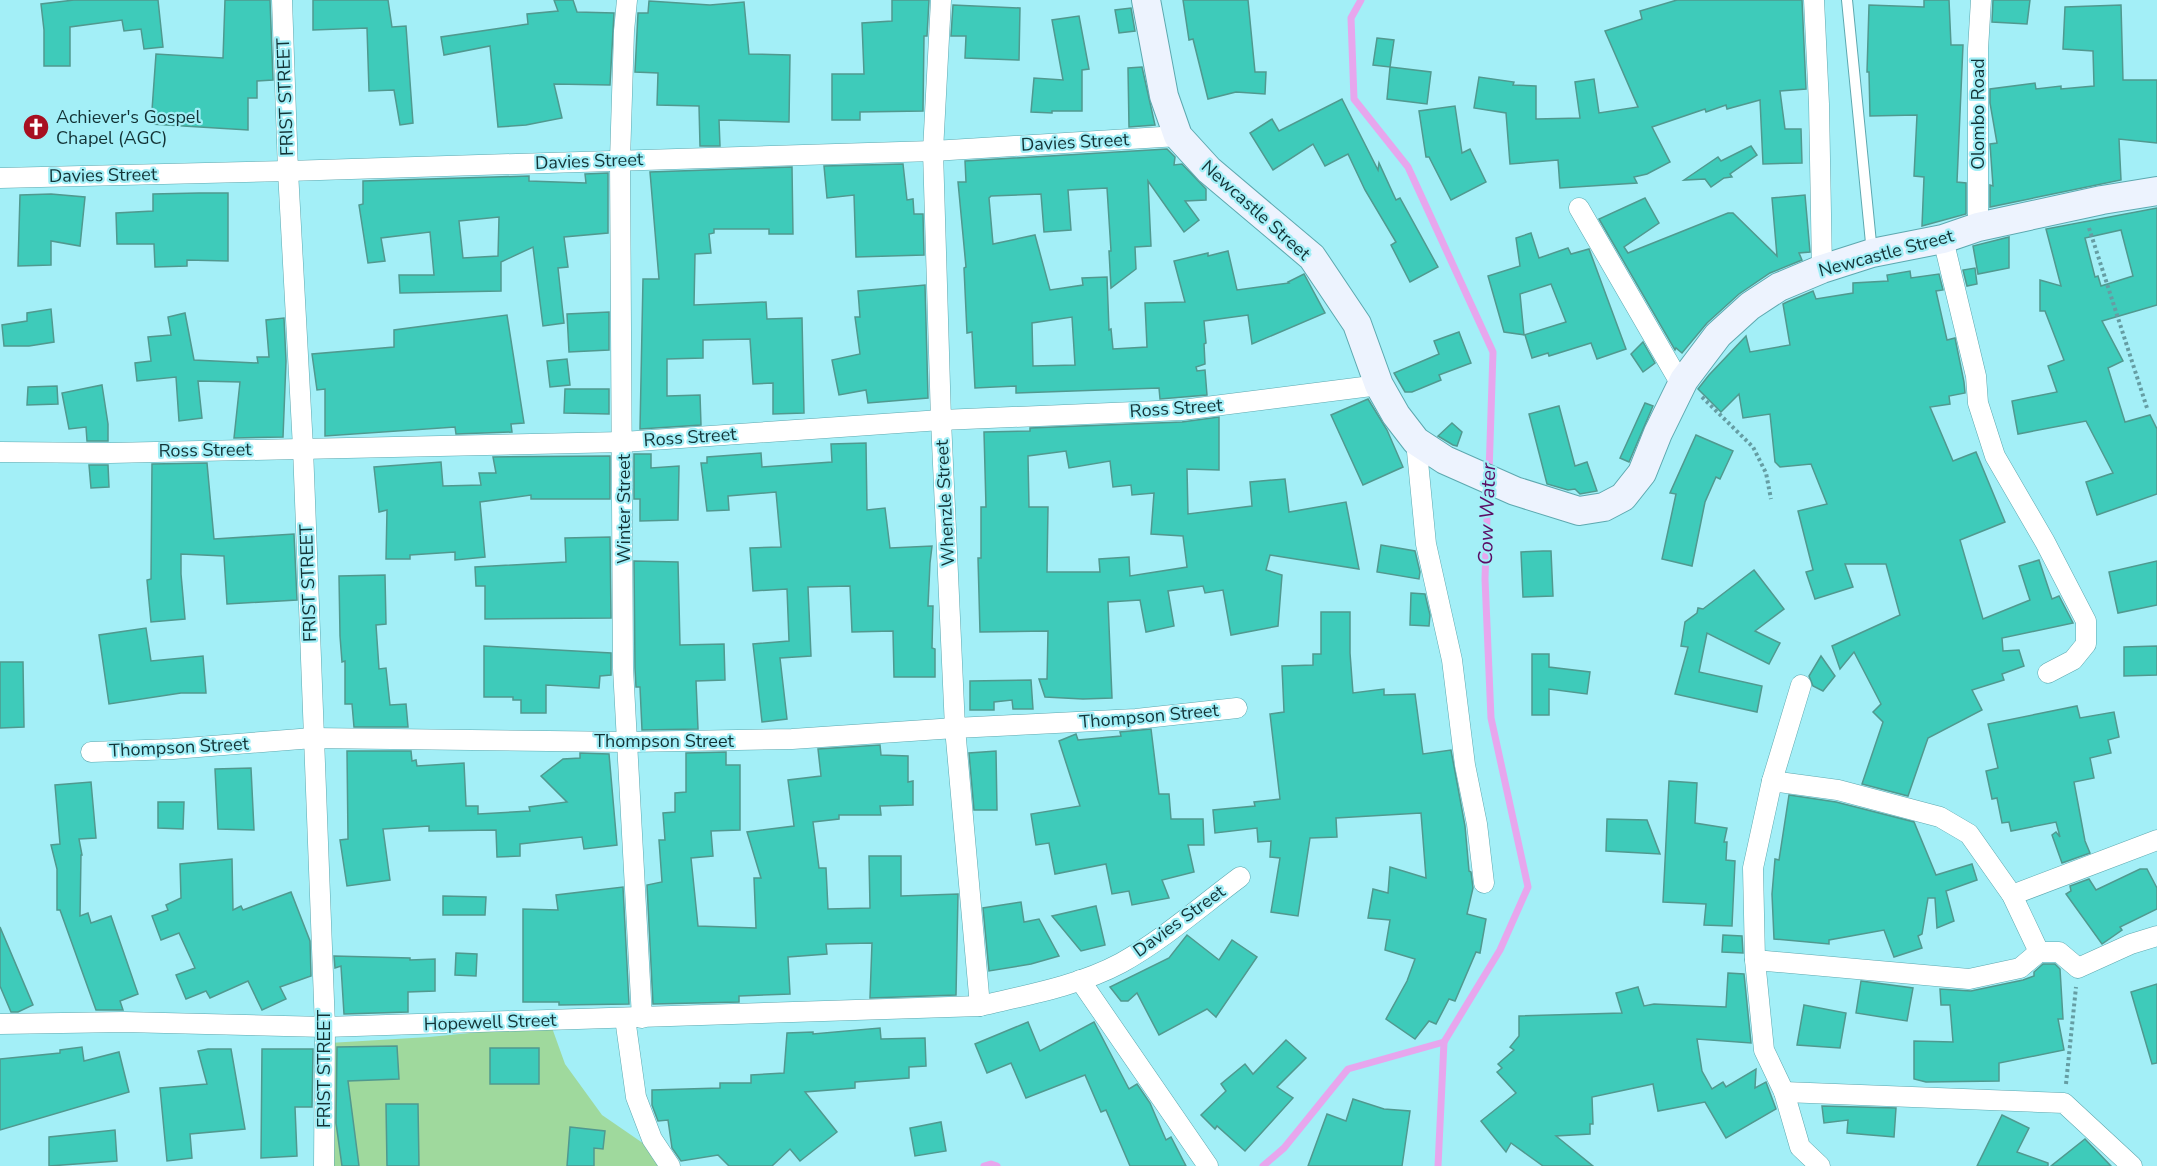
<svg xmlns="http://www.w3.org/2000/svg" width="2157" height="1166" font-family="'Nunito Sans',sans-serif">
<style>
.green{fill:#9fd99d}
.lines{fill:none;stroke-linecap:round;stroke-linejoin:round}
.stream{stroke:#e7a6ed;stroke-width:7}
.building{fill:#3ecbba;stroke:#50998f;stroke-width:1.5;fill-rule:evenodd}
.lane-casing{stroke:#5da8af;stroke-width:12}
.street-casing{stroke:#5da8af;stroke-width:21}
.secondary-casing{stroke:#5da8af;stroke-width:30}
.path{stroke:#659da3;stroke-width:4;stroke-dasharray:3 3;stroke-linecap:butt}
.lane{stroke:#fff;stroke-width:10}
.street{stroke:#fff;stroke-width:20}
.secondary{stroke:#edf3fe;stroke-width:28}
.labels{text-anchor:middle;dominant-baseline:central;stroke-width:4.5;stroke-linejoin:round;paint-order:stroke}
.street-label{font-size:18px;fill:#133336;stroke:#a3eff7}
.poi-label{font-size:18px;fill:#133336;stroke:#a3eff7;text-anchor:start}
.water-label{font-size:20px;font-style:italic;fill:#5c0d64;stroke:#a3eff7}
</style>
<rect width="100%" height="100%" fill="#a3eff7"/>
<path class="green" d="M551 1025 565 1064 602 1115 650 1148 658 1166H328L329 1043 429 1037Z"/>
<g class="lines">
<g class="stream">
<path d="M1361 0 1351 18 1354 99 1408 167 1493 352 1489 473"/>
<path d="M984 1166 991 1164 997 1166"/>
<path d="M1263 1166 1284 1148 1348 1069 1444 1042"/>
<path d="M1438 1166 1444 1042 1500 950 1528 887 1491 718 1485 579 1488 487"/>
</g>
</g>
<g class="building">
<path d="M74 0H158L163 47 144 49 141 29 124 31 122 20 70 27V66H44V30L41 4Z"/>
<path d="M225 0H270L273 80 257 81V98H248V130L151 124 156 54 223 58Z"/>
<path d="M313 0H388L392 27 406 26 413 123 400 125 394 90 369 91 367 28 313 30Z"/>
<path d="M554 0H573L577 12 614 13 610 85 554 84 562 118 526 125 498 127 490 46 444 55 441 37 528 24 527 14 558 11Z"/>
<path d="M892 0H929L927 36H924L923 111 860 112V120H832V74H864L862 23 892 21Z"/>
<path d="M1183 0H1248L1255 72H1266L1265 94 1236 92 1208 99 1193 39 1189 40Z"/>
<path d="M1677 0H1802L1806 89 1780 91 1785 129H1801L1802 163 1763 164 1760 100 1727 109 1726 105 1706 112 1705 109 1652 127 1670 162 1647 174 1634 177 1637 183 1560 188 1558 160 1510 164 1506 113 1474 108 1479 77 1514 82 1513 85 1536 86V119L1580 118 1575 82 1594 79 1599 113 1638 107 1605 31 1642 19 1640 11Z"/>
<path d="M1924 0H1949L1951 45H1963L1957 182 1966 183V214L1922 226 1924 177 1914 176 1917 115 1870 116 1869 72H1867L1869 5 1924 7Z"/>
<path d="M1993 0H2030L2027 24 1992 22Z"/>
<path d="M649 1 710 5 744 2 749 54 790 55 789 122 719 120 720 146H700L699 106 657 105 658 73 635 72 638 13H648Z"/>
<path d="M953 5 1020 8 1019 60 965 58 966 36H951Z"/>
<path d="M2121 5 2123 80H2157V143L2119 139 2121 180 1990 207V185L1993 186 1990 144 1997 143 1990 103V89L2035 83 2036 89 2061 86V89L2094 86 2093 51 2063 49 2065 7Z"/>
<path d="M1131 8 1135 31 1119 33 1115 10Z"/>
<path d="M1079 16 1089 69 1082 70V111H1052V113L1031 112 1034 78 1063 80 1052 20Z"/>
<path d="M1377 38 1394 40 1390 67 1373 65Z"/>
<path d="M1142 67 1155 125 1129 127 1128 68Z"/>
<path d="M1390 67 1431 72 1427 104 1387 99Z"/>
<path d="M1342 99 1378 170 1379 163 1396 200 1400 198 1438 267 1410 282 1391 245 1396 242 1365 190 1348 154 1325 166 1313 144 1273 170 1250 133 1272 119 1279 131Z"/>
<path d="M1455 106 1462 153 1470 149 1486 182 1451 200 1429 157H1426L1419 111Z"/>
<path d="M1751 146 1757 155 1730 174 1732 177 1724 178 1711 187 1705 179 1684 180 1718 157 1721 161Z"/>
<path d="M1167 149 1175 157 1174 165 1182 164 1206 189V200L1185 201 1199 220 1184 232 1148 181 1151 246 1135 247 1136 269 1111 288 1109 251H1111L1107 188 1068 190 1071 230 1044 232 1041 194 991 196 989 198 993 244 1035 235 1050 290 1083 285 1082 278 1107 277 1109 330 1111 329 1113 349 1147 347 1145 303 1185 302 1174 261 1208 253V256L1228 251 1237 290 1289 283 1288 282 1304 274 1325 313 1252 344 1248 315 1204 321 1206 343 1204 344 1205 364 1196 367 1197 371 1205 370 1207 395 1160 399 1159 388 1016 393V386L975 388 972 332 967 333 964 268 966 267 958 182H966L965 161ZM1072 317 1075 365 1033 366 1032 323Z"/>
<path d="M903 164 907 200 913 199 914 214H923L924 255 856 257 854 195 827 198 824 166Z"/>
<path d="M792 167 793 234H769V229H714V233L709 234 711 253 695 254 694 305 766 302 767 319 802 318 804 413 773 414V383L753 384 750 339 703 340V358L667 359V396L700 395 701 425 640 429 643 279H659L650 172Z"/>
<path d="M608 173V233L564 237 568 267 558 268 564 323 543 326 533 247 501 262V291L400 293 399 275H434L430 232 381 238 385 261 368 263 359 205 363 204V181L529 176V181L586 183 585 174ZM499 217 498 256 463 258 459 221Z"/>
<path d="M199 193H228V261L187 260V266L155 267 154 244H117L116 213 153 211V194Z"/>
<path d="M51 194 85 197 80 246 51 241V265L18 266 20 195Z"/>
<path d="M1805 195 1810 252 1799 253 1802 260 1770 273 1739 294 1707 323 1682 353 1676 348 1675 350 1599 219 1645 198 1659 223 1624 247 1628 253 1728 213H1733L1777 256 1772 198Z"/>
<path d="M2157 208V305L2102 321 2123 361 2108 368 2125 422 2150 415 2157 429V494L2097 515 2086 482 2113 473 2086 421 2018 434 2012 401 2057 392 2048 366 2064 360 2045 311H2040V280L2061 286 2046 229ZM2121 230 2133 276 2101 286 2098 276 2095 277 2085 238Z"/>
<path d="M1531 233 1539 258 1568 248 1571 254 1589 249 1626 349 1597 359 1591 343 1549 356 1548 353 1532 358 1525 335 1504 332 1488 276 1520 266 1516 238ZM1551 284 1566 322 1524 335 1520 294Z"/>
<path d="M2009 237V268L1978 274 1973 246Z"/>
<path d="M1975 268 1977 284 1967 286 1963 270Z"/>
<path d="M1910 271 1911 278 1939 274 1943 290 1936 291 1947 340 1955 338 1964 382 1965 393 1949 396 1950 404 1930 407 1953 461 1976 452 2005 522 1960 540 1983 619 2030 600 2019 566 2039 560 2052 599 2059 596 2073 623 2002 638 2003 651 2019 650 2024 666 2002 674 2004 680 1972 690 1982 710 1928 738 1908 796 1862 784 1883 722 1873 712 1881 704 1854 652 1840 669 1832 646 1900 615 1886 564H1845L1853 587 1815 599 1806 572 1813 570 1798 511 1827 504 1811 464 1780 467 1775 462 1770 414 1743 418 1739 394 1721 412 1698 389 1709 375 1746 336 1750 352 1790 345 1783 304 1787 302 1813 291 1816 299 1853 293V283L1888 281 1887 275Z"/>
<path d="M925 285 928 398 868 403 866 390 839 395 832 360 860 354 855 317H860L858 291Z"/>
<path d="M51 309 54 342 29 346H4L2 325 27 321V313Z"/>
<path d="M609 312V350L569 352 567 314Z"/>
<path d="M185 313 194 360 258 363 257 357H269L266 320 284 318 286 361 283 437 234 438 240 382 198 381 202 418 179 421 176 377 137 381 135 363 151 361 148 337 171 335 168 317Z"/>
<path d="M507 315 524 423 511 424 512 432 456 434 455 427 325 436V389L317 390 312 354 394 347V330Z"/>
<path d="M1459 332 1471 363 1439 375 1441 380 1412 392H1405L1394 373 1439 354 1434 341Z"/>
<path d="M1643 342 1655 363 1643 372 1631 354Z"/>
<path d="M567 359 570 385 550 387 547 361Z"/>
<path d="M102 385 108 424V441H87L86 427 69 429 62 393Z"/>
<path d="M57 386 58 404 27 405 28 387Z"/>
<path d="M565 389H609V414L564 413Z"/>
<path d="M1368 399 1387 430 1403 467 1363 485 1331 415Z"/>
<path d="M1645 403 1653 406 1629 462 1620 458Z"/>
<path d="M1559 406 1575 466 1587 462 1597 491 1580 494 1575 489 1568 490 1547 484 1529 414Z"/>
<path d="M1219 417V470L1187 469 1188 514 1252 506 1250 482 1285 479 1289 512 1346 502 1359 569 1270 555 1266 570 1282 575 1278 626 1231 635 1223 590 1205 593 1203 586 1168 591 1174 626 1146 632 1140 600 1108 602 1112 698 1083 699 1045 697 1039 679H1047L1048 631 980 632 978 558H981V507H986L984 432 1030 431V428L1182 422ZM1066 451 1069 468 1110 461 1113 487 1131 485 1132 495 1154 493 1151 534 1183 536 1187 567 1130 576 1129 557 1099 559 1100 572H1047L1048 507H1029L1028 456Z"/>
<path d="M1452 423 1462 432 1457 446 1453 445 1438 436Z"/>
<path d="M1696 435 1733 451 1720 479 1716 477 1705 502 1692 566 1662 559 1676 494 1670 493Z"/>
<path d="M866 443 867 510 885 508 890 548 932 546 930 563 928 606H933L932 648 935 649V677H894L893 631 852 632 850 586 808 587 811 656 780 658 787 719 762 722 753 644 789 641 787 589 753 591 750 548 781 547 776 492 728 496 729 510 707 511 701 463H707V457L761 453 762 467 832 462 831 444Z"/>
<path d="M634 454H651V468L679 466 678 520 640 521V499H634Z"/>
<path d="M610 456V499H531V495L480 502 485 557 455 560V552L410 555V559H386L387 510 379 512 374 467 441 462 443 486 481 485 479 473H496L493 457Z"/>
<path d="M207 463 214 539 294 534 297 600 227 604 224 556 181 554V574L185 619 151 622 147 580 151 579 152 464Z"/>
<path d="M89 465H108L109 487 91 488Z"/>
<path d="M610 537 611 618 485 619V586H476L475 567 566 562 565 538Z"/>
<path d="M1381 545 1415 551 1420 572 1419 579 1377 572Z"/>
<path d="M1543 551H1551L1553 596 1523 597 1521 552Z"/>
<path d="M634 561 678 562 680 645 724 644 725 680 696 681 698 729 642 730 640 687H636L635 668Z"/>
<path d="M2157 561V605L2118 613 2109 572Z"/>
<path d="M1754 570 1784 609 1755 631 1780 643 1769 664 1707 633 1699 672 1762 686 1757 712 1675 694 1688 647 1681 646 1685 622 1697 613 1698 608 1703 609Z"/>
<path d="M385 575 386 624 376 625 379 669 386 668 390 705 406 704 408 727H354L352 704H345V661L342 662 340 636 339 576Z"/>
<path d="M1411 593 1425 594 1430 615 1429 626 1410 625Z"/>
<path d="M1321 612H1350V653L1353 693 1384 689V695L1415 694 1423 754 1451 750 1465 826 1469 871 1471 872 1473 888 1467 914 1486 919 1480 953 1476 952 1455 1001 1449 999 1436 1024 1429 1021 1415 1039 1386 1019 1407 981 1415 959 1385 950 1390 920 1368 918 1373 889 1388 893 1390 867 1426 878 1421 813 1336 818 1337 837 1310 838 1298 916 1271 912 1280 858 1270 857 1271 841 1258 842 1257 828 1215 833 1213 810 1255 806 1254 802 1280 799 1270 714 1284 712 1282 666 1313 665V654H1321Z"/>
<path d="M146 628 151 661 203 656 206 693H181L109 704 99 635Z"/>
<path d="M484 646 611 653V675L600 676 599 688 546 685V713H521V700H513V697H484Z"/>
<path d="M2157 646V675L2124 676V647Z"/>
<path d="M1532 654H1549V667L1590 672 1587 694 1549 689V715H1532Z"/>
<path d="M1821 656 1835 676 1823 691 1813 686 1809 676Z"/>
<path d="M0 662H23L24 727 0 728Z"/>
<path d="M1031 680 1033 709H1013L1012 700 994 702V710H970V681Z"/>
<path d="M2077 706 2080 718 2114 712 2119 737 2108 740 2111 753 2090 758 2094 778 2074 782 2085 841 2090 853 2062 863 2052 835 2056 832 2060 837 2056 822 2011 831 2009 822 2002 823 1997 798 1992 799 1986 771 1998 768 1988 724Z"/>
<path d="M1151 729 1159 794H1169L1171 819H1203L1204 845H1188L1194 872 1162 880 1169 898 1132 905 1129 891 1112 894 1106 864 1055 874 1049 843 1036 845 1031 814 1080 806 1059 741 1076 734 1078 740 1121 736 1120 732Z"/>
<path d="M880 745 881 755 908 756V782L913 781V805L880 806 881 815H839V819L813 822 819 868H826L828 909 870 908 869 856H901V896L958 894 956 995 870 998 872 943 826 944 827 954 788 957 790 994 739 996V1002L653 1004 647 885 662 882 659 840H665L663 813 675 812V793L686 792V753L726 752V765H740V830L711 831 713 856 691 858 698 926 756 928 754 878H761L747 832 794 826 788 780 821 776 818 749Z"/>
<path d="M347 751H411L412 761 416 760 417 766 464 763 466 806H478V814L530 811 529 807 567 802 541 776 563 759 580 758V753L609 754 617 845 584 849 582 837 520 844V856L497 857 496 830 429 831V826L383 829 390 880 347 886 340 840 348 839Z"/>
<path d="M996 751 997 810H974L969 753Z"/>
<path d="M251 768 254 830 218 829 215 769Z"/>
<path d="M1669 781 1697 783 1695 823 1727 828 1724 842H1727L1726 860 1735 861 1732 926 1704 925 1706 904 1663 902Z"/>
<path d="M91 782 96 838 79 839 82 855H81L80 916 88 913 91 923 111 916 138 994 120 1001 123 1010H96L60 910H57V869L51 845 60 844 55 785Z"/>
<path d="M1789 795 1836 802 1914 822 1936 875 1972 864 1977 880 1946 891 1954 921 1937 928 1935 898H1928L1922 934 1918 936 1922 948 1894 957 1884 930 1829 940V944L1774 939 1772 894 1775 859 1779 860Z"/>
<path d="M158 802H184L183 829 158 828Z"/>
<path d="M1607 819 1647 820 1660 854 1606 851Z"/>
<path d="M232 859 233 910 241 906 243 910 291 892 310 941 311 976 280 987 286 999 262 1010 248 981 210 998 206 991 186 999 176 975 195 968 179 933 161 940 152 916 168 910 166 905 181 898 180 864Z"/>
<path d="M2140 869H2147L2157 888V909L2120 927 2122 930 2102 944 2066 894 2071 891 2070 886 2089 879 2096 890Z"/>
<path d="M623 887 629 1004 559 1005V1002H523V909L558 910 556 895Z"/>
<path d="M443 896 486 897 485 915H443Z"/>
<path d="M1021 902 1024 922 1039 919 1059 956 1031 964 989 971 983 908Z"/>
<path d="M1096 906 1105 945 1081 951 1052 916Z"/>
<path d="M0 927 33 1005 18 1012H11L0 986Z"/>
<path d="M1187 935 1219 960 1232 940 1257 957 1216 1017 1207 1009 1159 1035 1137 993 1128 1001H1121L1110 987 1169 958Z"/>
<path d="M1723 935 1742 936 1743 953 1722 952Z"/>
<path d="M456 953 477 954 476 976 455 975Z"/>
<path d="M334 956 410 958V960L435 959V991L408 992V1012L344 1014 341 966 335 968Z"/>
<path d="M2043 964H2055L2060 969 2063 1019H2058L2064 1050 1999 1063V1081L1926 1082 1914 1079V1041L1953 1042 1950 1005H1941L1940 989 1971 991 2023 980 2034 976V972Z"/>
<path d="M1728 973 1744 974 1751 1043 1697 1039 1702 1071 1712 1089 1723 1082 1726 1087 1756 1069 1755 1088 1766 1082 1776 1109 1726 1138 1705 1102 1658 1111 1653 1084 1592 1097 1593 1124H1590V1134L1556 1136 1593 1166H1543L1511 1143 1506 1152 1481 1121 1516 1093 1497 1072 1502 1068 1498 1064 1514 1050 1510 1047 1519 1036V1016L1622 1013 1616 993 1638 987 1644 1006 1654 1004 1726 1007Z"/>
<path d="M1861 981 1913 988 1907 1021 1856 1013Z"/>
<path d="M2157 984V1063L2152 1064 2131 992Z"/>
<path d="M1804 1005 1846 1013 1840 1048 1797 1045Z"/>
<path d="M1028 1022 1040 1051 1094 1022 1129 1089 1137 1084 1150 1103 1166 1140 1171 1137 1186 1166H1130L1106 1110 1101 1112 1085 1075 1026 1098 1011 1063 987 1073 975 1044Z"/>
<path d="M880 1028 881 1039 925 1038 926 1066 909 1067V1078L855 1082V1088L805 1092 837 1132 800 1161 790 1149 772 1166H729L718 1155 681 1161 672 1148 668 1120 658 1121 652 1105V1090L720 1088V1083H751V1075L784 1073 787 1033 813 1032V1034Z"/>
<path d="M1286 1040 1306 1058 1277 1087 1293 1098 1245 1151 1217 1126 1215 1129 1201 1115 1226 1091 1221 1084 1245 1064 1253 1074Z"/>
<path d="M397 1046 399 1079 348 1081 359 1166H342L336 1123 337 1047Z"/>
<path d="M82 1047 84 1061 119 1052 129 1092 0 1130V1059L60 1053V1050Z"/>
<rect x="490" y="1048" width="49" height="36"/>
<path d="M208 1049H231L245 1129 190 1134 192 1158 167 1161 160 1088 207 1084 198 1051Z"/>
<path d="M262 1049H313L312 1107H295L297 1156 261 1158Z"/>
<path d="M1353 1099 1384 1109 1410 1111 1402 1166H1308L1327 1114 1346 1121Z"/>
<path d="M386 1104H418L419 1166H387Z"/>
<path d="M1822 1106 1896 1108 1894 1137 1847 1133 1848 1120 1824 1123Z"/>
<path d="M2002 1115 2029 1128 2017 1152 2048 1163V1166H1977Z"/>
<path d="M941 1122 946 1151 915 1156 910 1128Z"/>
<path d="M570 1127 605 1131 603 1149 594 1148V1166H567Z"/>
<path d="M115 1130 117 1161 49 1166V1137Z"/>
<path d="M2085 1139 2111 1166H2051Z"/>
</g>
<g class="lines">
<defs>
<path id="lane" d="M1847 0 1872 253"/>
<g id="street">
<path d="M282 0 288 171 303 448 325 1027 324 1166"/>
<path d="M627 0 624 31 620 160 623 668 642 1018"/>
<path d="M941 0 933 151 941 420 955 728 980 1006"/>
<path d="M1814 0 1819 104 1822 269"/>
<path d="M0 178 288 171 933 151 1178 136"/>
<path d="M1579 208 1682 386"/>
<path d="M1978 227V49L1981 0"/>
<path d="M1943 239 1976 376 1978 403 1995 456 2045 542 2086 621V644L2073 660 2048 673"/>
<path d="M1416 441 1426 544 1452 660 1465 765 1477 824 1484 883"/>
<path d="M0 452 110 453 623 442 941 420 1182 410 1379 385"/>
<path d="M1801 685 1772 781 1753 868 1755 960 1764 1050 1784 1092 1800 1147 1820 1166"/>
<path d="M91 752 173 749 313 738 628 742 792 739 955 728 1136 719 1237 708"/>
<path d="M1772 781 1838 790 1940 817 1969 834 2012 895 2039 952H2059L2078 968 2131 944 2157 936"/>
<path d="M2012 895 2157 840"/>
<path d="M1755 960 1969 979 2020 968 2039 952"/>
<path d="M1080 980 1208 1166"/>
<path d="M625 1018 636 1097 652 1139 670 1166"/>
<path d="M0 1024 124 1022 325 1027 980 1006C1027 995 1078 986 1121 963 1164 939 1201 906 1240 877"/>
<path d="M1784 1092 2064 1103 2132 1166"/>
</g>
<path id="secondary" d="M1146 0 1164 96 1178 136 1209 170 1312 257 1357 324 1379 385 1396 415 1416 441 1445 460 1515 491 1579 511 1604 507 1623 497 1642 473 1658 433 1684 380 1718 335 1750 306 1779 287 1822 269 1872 253 1943 239 1978 227 2102 200 2157 191"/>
</defs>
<use href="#lane" class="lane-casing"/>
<use href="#street" class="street-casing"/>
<use href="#secondary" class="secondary-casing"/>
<g class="path">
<path d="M2089 228 2147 408"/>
<path d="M1702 397 1753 447 1766 473 1771 499"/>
<path d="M2066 1084 2076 987"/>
</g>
<use href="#lane" class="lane"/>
<use href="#street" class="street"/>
<use href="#secondary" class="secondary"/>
</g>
<defs>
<symbol id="church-disc" viewBox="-11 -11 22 22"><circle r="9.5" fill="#a71021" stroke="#a3eff7"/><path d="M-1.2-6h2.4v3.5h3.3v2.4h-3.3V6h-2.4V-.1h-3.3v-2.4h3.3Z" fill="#fff"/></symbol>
</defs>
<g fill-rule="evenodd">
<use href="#church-disc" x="21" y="112" width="30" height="30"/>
</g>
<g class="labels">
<g class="street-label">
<text transform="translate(285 97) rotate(-92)">FRIST STREET</text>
<text transform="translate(1978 114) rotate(-90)">Olombo Road</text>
<text transform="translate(1075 142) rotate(-3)">Davies Street</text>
<text transform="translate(589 161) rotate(-2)">Davies Street</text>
<text transform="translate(103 175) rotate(-1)">Davies Street</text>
<text transform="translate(1256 210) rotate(42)">Newcastle Street</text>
<text transform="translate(1886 253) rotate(-15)">Newcastle Street</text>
<text transform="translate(1176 408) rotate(-4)">Ross Street</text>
<text transform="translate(690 437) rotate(-4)">Ross Street</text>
<text transform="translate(205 450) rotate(-1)">Ross Street</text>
<text transform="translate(945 503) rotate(-93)">Whenzle Street</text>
<text transform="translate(624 509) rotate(-90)">Winter Street</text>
<text transform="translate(308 583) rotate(-92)">FRIST STREET</text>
<text transform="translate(1149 716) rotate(-5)">Thompson Street</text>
<text x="664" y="741">Thompson Street</text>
<text transform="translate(179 747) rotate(-3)">Thompson Street</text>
<text transform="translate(1179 921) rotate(-36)">Davies Street</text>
<text transform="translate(490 1022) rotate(-2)">Hopewell Street</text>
<text transform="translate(324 1069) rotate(-90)">FRIST STREET</text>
</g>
<g class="poi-label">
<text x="56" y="117">Achiever's Gospel<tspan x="56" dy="21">Chapel (AGC)</tspan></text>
</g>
<g class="water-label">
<text transform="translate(1487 514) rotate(-88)">Cow Water</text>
</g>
</g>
</svg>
